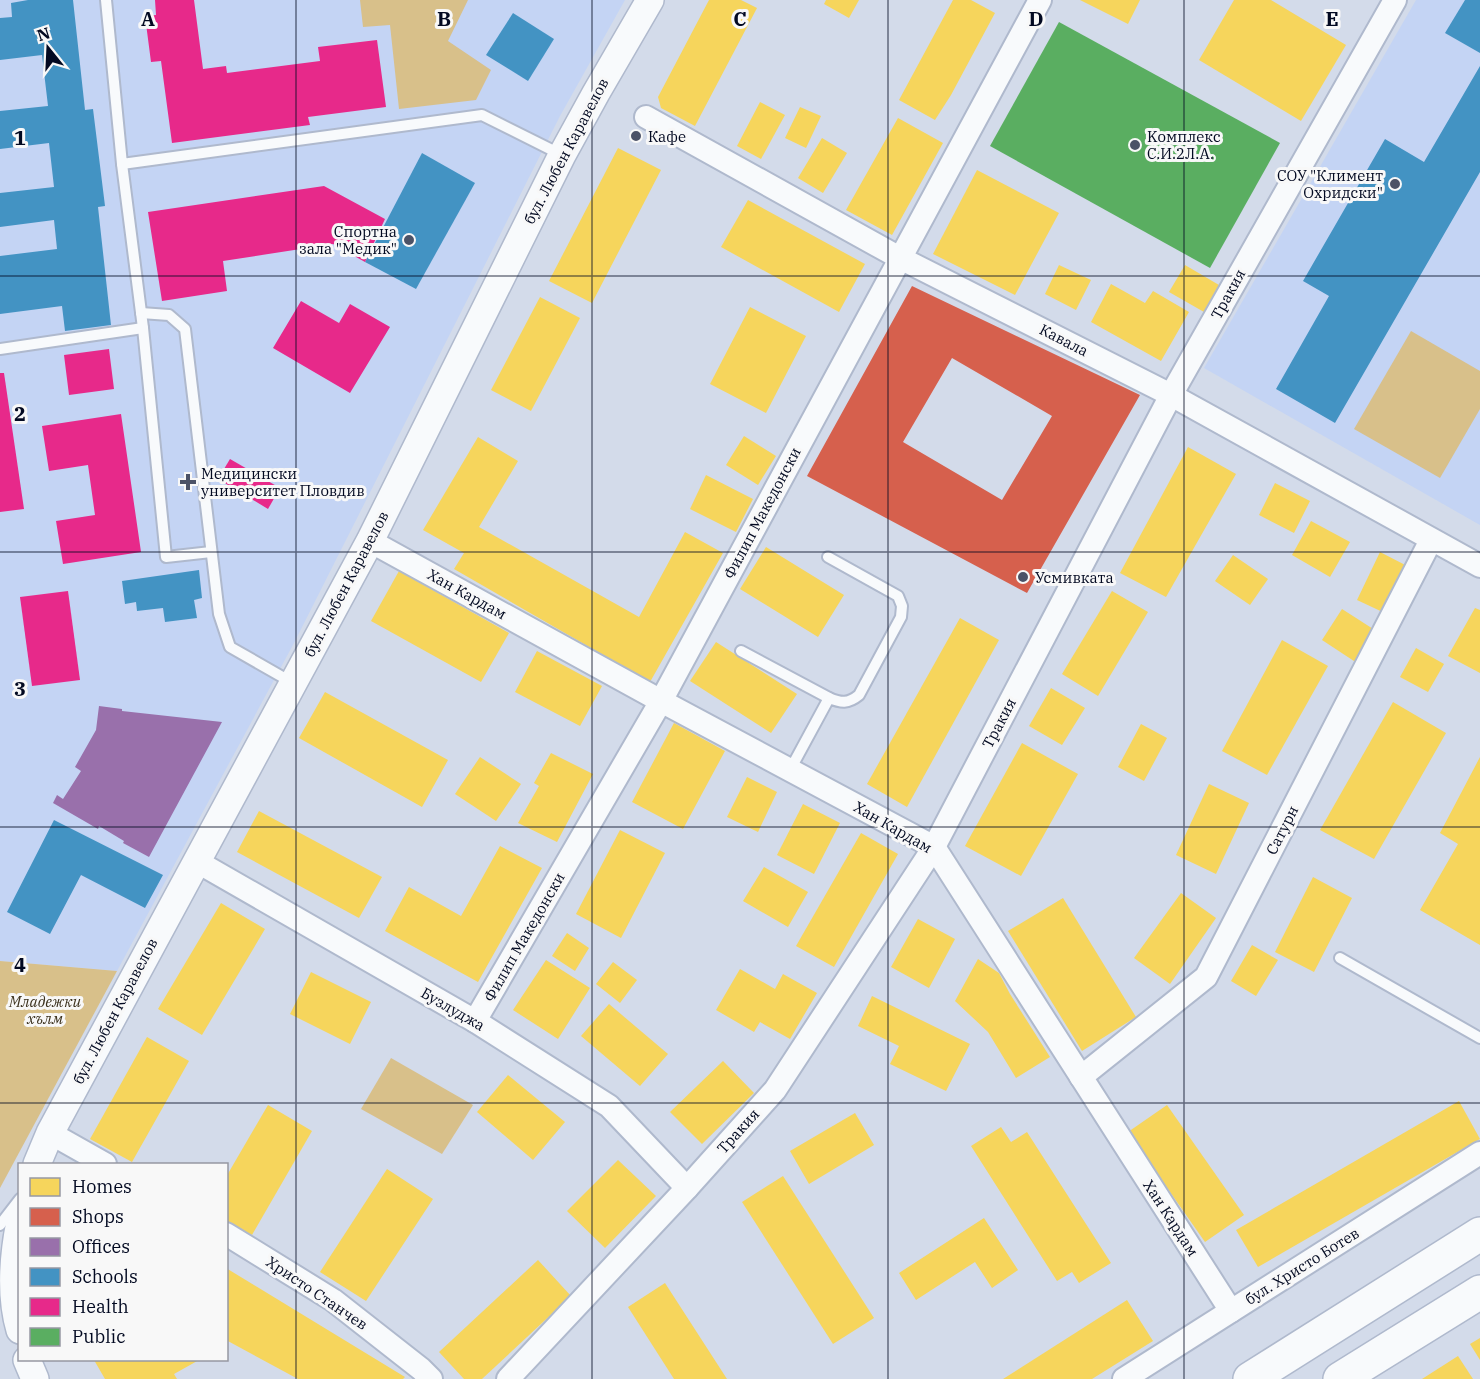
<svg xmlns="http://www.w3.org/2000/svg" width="1480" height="1379" font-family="'IBM Plex Serif',serif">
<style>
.built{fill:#c4d4f4}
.green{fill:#d8c08a}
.homes{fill:#f6d55c}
.shops{fill:#d6604d;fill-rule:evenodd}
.offices{fill:#9970ab}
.schools{fill:#4393c3}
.health{fill:#e7298a}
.public{fill:#5aae61}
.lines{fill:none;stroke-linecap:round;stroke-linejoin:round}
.service-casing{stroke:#afb9cd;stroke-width:14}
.minor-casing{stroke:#afb9cd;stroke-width:26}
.tertiary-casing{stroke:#afb9cd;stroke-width:30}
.primary-casing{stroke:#afb9cd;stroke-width:36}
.service{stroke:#f8fafc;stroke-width:10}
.minor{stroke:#f8fafc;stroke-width:22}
.tertiary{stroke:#f8fafc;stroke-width:27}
.primary{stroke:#f8fafc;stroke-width:33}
.grid{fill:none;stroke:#020921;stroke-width:1.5;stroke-opacity:0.55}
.poi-dot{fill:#4b5267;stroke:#f8f8f8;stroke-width:2}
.labels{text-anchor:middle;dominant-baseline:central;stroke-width:6;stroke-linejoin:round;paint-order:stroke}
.poi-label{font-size:15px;fill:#020921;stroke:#f8f8f8;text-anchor:start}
.street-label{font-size:15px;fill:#020921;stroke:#f8f8f8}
.park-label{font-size:15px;font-style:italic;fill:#3b311d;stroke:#f8f8f8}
.grid-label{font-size:20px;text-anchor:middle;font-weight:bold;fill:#020921;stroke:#f8f8f8;stroke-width:6;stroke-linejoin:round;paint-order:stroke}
</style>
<rect width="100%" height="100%" fill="#d3dbea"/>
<g class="built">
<path d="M0 0H625L560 116 294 643 117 971 0 961Z"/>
<path d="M1416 0H1480V525L1204 368Z"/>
</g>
<g class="green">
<path d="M360 0H468L448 41 491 70 476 100 399 109 390 25 363 27Z"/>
<path d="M1411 331 1480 371V409L1440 478 1354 429Z"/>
<path d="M0 961 117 971 0 1188Z"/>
<path d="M391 1058 473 1105 442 1154 361 1109Z"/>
</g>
<g class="homes">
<path d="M709 0H741L757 8 695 126 661 108 658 97Z"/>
<path d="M826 0H859L849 18 824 4Z"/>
<path d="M953 0H971L995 13 951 95 935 120 899 100Z"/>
<path d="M1080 0H1140L1128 24Z"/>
<path d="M1234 0H1271L1346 45 1301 121 1199 60Z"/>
<path d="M760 102 785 115 761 159 737 146Z"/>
<path d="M800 107 821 116 806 148 785 138Z"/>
<path d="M898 118 943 143 892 235 846 210Z"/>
<path d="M822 138 847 153 823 193 798 178Z"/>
<path d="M618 148 661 170 592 303 549 281Z"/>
<path d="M977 170 1059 213 1015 295 933 254Z"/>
<path d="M748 200 865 264 839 312 721 247Z"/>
<path d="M1059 265 1091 280 1076 310 1045 294Z"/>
<path d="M1185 265 1219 285 1204 312 1169 292Z"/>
<path d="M1111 284 1145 303 1153 291 1189 312 1161 361 1091 322Z"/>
<path d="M540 297 580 318 531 411 491 390Z"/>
<path d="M750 307 806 336 766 413 710 384Z"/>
<path d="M744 436 776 456 758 485 726 465Z"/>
<path d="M478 437 518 461 479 527 639 617 685 532 723 553 650 682 454 569 464 553 423 530Z"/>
<path d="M1188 447 1236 474 1166 597 1120 573Z"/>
<path d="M706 475 753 499 736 532 690 509Z"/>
<path d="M1275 483 1310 501 1294 533 1259 515Z"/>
<path d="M1311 521 1350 542 1330 577 1292 555Z"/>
<path d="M766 547 844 595 818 637 740 589Z"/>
<path d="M1380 552 1411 568 1389 615 1357 600Z"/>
<path d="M1233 555 1268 579 1250 605 1215 581Z"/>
<path d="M399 571 509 633 481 682 371 621Z"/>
<path d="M1112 591 1148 612 1098 696 1062 674Z"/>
<path d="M1475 608 1480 610V673L1448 656Z"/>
<path d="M1342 609 1381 634 1360 665 1322 640Z"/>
<path d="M960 618 999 640 907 807 867 784Z"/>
<path d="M1282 640 1328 666 1267 775 1222 751Z"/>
<path d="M716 642 797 694 771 733 690 681Z"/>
<path d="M1416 648 1444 664 1428 692 1400 677Z"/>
<path d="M537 651 602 686 580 726 515 692Z"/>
<path d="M1051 688 1085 708 1062 745 1029 726Z"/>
<path d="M325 692 448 760 422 807 299 738Z"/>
<path d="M1393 702 1446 733 1374 859 1320 830Z"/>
<path d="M674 723 725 751 683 829 632 802Z"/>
<path d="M1141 724 1167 738 1144 781 1118 767Z"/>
<path d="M1022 743 1078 774 1021 876 965 846Z"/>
<path d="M551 753 593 774 557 842 518 823 539 786 534 783Z"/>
<path d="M480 757 521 784 496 821 455 794Z"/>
<path d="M1480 757V945L1420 910 1458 844 1440 833Z"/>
<path d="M747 777 777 792 758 832 727 817Z"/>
<path d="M1209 784 1249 803 1216 874 1176 855Z"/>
<path d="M803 804 840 823 814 874 777 855Z"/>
<path d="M259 811 382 877 359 918 237 852Z"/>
<path d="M620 830 665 853 621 938 576 914Z"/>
<path d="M861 833 898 854 834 967 796 946Z"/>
<path d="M500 846 542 868 478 982 385 931 409 887 461 916Z"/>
<path d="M764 867 808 892 788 927 743 901Z"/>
<path d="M1313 877 1352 898 1314 972 1275 952Z"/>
<path d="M1181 893 1216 918 1170 984 1134 958Z"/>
<path d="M1063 898 1136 1017 1082 1051 1008 931Z"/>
<path d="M221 903 265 929 202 1035 158 1009Z"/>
<path d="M918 919 955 939 929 988 891 967Z"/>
<path d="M567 933 589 948 575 971 552 956Z"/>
<path d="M1252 945 1278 960 1256 996 1231 981Z"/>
<path d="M978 959 999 973 1010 994 1050 1057 1016 1078 988 1032 955 1001Z"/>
<path d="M546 960 590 988 558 1039 513 1010Z"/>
<path d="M613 962 637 980 620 1003 596 984Z"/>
<path d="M740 969 775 989 783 974 817 993 790 1039 760 1022 754 1032 716 1010Z"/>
<path d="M311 972 371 1002 350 1044 290 1014Z"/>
<path d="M872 996 970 1044 946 1091 890 1064 899 1046 858 1026Z"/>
<path d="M609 1004 668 1054 640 1086 581 1036Z"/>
<path d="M147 1037 189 1061 132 1162 90 1139Z"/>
<path d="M723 1061 754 1093 702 1144 670 1112Z"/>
<path d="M508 1075 565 1122 533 1160 477 1112Z"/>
<path d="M1459 1101 1480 1139 1258 1267 1236 1230Z"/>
<path d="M268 1105 312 1131 252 1235 226 1221V1177Z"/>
<path d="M1167 1105 1244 1215 1205 1242 1128 1132Z"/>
<path d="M855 1113 874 1145 809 1184 790 1151Z"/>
<path d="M1001 1127 1011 1142 1027 1132 1111 1263 1079 1283 1072 1272 1057 1281 971 1146Z"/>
<path d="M618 1160 656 1196 605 1248 567 1211Z"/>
<path d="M387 1169 433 1199 366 1301 320 1272Z"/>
<path d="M783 1176 874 1318 833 1344 742 1202Z"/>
<path d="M984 1218 1018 1270 992 1288 975 1262 916 1300 899 1273Z"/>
<path d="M538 1260 571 1296 482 1379H464L439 1352Z"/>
<path d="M226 1268 405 1377 403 1379H298L226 1340Z"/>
<path d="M665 1283 727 1379H674L628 1307Z"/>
<path d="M1127 1300 1153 1341 1092 1379H1003Z"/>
<path d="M1480 1338V1360L1470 1344Z"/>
<path d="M1458 1356 1473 1379H1422Z"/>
<path d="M94 1360H199L174 1374 177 1379H105Z"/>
</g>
<path class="shops" d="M912 286 1140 395 1027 593 807 476ZM952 358 1052 416 1002 500 903 442Z"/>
<path class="offices" d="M99 706 122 709V711L222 722 149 857 123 843 124 841 99 826 98 829 53 803 57 795 63 799 81 771 75 767 96 730Z"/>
<g class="schools">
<path d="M28 0H73L85 110 93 109 105 206 98 207 111 325 65 331 62 306 0 314V256L57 249 54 220 0 227V193L54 187 49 143 0 149V111L48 106 42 55 0 60V18L12 17 11 3Z"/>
<path d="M1465 0H1480V53L1445 33Z"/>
<path d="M513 13 554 39 528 81 486 55Z"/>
<path d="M1480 66V172L1335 423 1276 389 1329 296 1303 281 1385 139 1424 162Z"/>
<path d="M422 153 475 183 416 289 365 262Z"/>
<path d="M199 570 202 598 194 600 197 618 165 622 163 608 137 611 136 602 125 604 122 581Z"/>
<path d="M54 820 163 875 145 908 81 875 50 934 7 912Z"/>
</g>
<g class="health">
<path d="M155 0H194L203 69 226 66 227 73 320 61 318 47 377 40 386 107 308 117 310 125 172 143 161 61 151 62 145 16 156 15Z"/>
<path d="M324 186 385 219 365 262 333 244 223 261 227 291 162 301 148 212Z"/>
<path d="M301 301 339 323 350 304 390 327 350 393 273 348Z"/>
<path d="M109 349 114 389 69 395 64 355Z"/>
<path d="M0 373H4L24 509 0 512Z"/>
<path d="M121 414 141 552 63 564 56 521 95 515 88 465 49 471 42 426Z"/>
<path d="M230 459 280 488 268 509 218 479Z"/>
<path d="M68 591 80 680 32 686 20 597Z"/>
</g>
<path class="public" d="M1059 22 1280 143 1210 268 990 146Z"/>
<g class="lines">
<defs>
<g id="service">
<path d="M106 0 122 164 482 115 562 155"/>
<path d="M122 164 143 328 166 557 211 552"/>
<path d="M141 313 169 315 185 329 219 614 230 647 293 683"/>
<path d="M0 349 143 328"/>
<path d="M741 651 829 698"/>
<path d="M790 770 829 698C841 703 848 704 859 695L901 617 902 606 898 596 828 557"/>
<path d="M1340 958 1480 1038"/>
<path d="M0 1225 20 1199"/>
</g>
<g id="minor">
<path d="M646 117 900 258 1171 395 1480 566"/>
<path d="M370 541 661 701 934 847 1231 1311"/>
<path d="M196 861 475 1021 609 1106 687 1188"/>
<path d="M475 1021 661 701 1040 0"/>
<path d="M1081 1077 1206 977 1431 540"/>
<path d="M50 1133 105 1164"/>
<path d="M226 1234 333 1300 421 1369 431 1379"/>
<path d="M508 1379 687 1188 775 1090 934 847 1171 395 1395 0"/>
<path d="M1124 1379 1480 1153"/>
</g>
<g id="tertiary">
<path d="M37 1164 50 1133 370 541 562 155 596 93 650 0"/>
<path d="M20 1222C13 1257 10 1296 20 1330"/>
<path d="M27 1360 35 1379"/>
</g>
<g id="primary">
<path d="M1250 1379 1480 1234"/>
<path d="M1340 1379 1480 1292"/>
</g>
</defs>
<use href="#service" class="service-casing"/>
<use href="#minor" class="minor-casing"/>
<use href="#tertiary" class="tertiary-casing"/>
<use href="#primary" class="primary-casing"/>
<use href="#service" class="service"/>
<use href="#minor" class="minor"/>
<use href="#tertiary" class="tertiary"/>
<use href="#primary" class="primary"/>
</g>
<path class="grid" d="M296 0V1379M592 0V1379M888 0V1379M1184 0V1379M0 276H1480M0 552H1480M0 827H1480M0 1103H1480"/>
<g class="poi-dot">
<circle cx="636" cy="136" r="6"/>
<circle cx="1135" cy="145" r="6"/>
<circle cx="1395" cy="184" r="6"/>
<circle cx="409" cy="240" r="6"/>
<path d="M185 473h6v6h6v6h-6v6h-6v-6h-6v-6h6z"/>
<circle cx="1023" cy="577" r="6"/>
</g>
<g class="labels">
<g class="poi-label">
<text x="648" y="136">Кафе</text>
<text x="1147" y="136">Kомплекс<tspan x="1147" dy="17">С.И.2Л.А.</tspan></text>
<text x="1383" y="175" text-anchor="end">СОУ "Климент<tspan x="1383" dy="17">Охридски"</tspan></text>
<text x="397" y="231" text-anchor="end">Спортна<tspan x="397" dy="17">зала "Медик"</tspan></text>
<text x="201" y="473">Медицински<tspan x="201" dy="17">университет Пловдив</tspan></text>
<text x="1035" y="577">Усмивката</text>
</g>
<g class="street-label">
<text transform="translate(566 151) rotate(-62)">бул. Любен Каравелов</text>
<text transform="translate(1228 294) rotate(-61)">Тракия</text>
<text transform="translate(1064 340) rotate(27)">Кавала</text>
<text transform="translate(762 513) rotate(-62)">Филип Македонски</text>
<text transform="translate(346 584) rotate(-62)">бул. Любен Каравелов</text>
<text transform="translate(467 594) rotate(29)">Хан Кардам</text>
<text transform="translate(999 723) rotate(-62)">Тракия</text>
<text transform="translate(893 827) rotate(30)">Хан Кардам</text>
<text transform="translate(1282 830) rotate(-63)">Сатурн</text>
<text transform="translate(524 937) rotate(-60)">Филип Македонски</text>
<text transform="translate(453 1009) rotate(30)">Бузлуджа</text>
<text transform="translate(115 1011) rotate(-62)">бул. Любен Каравелов</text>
<text transform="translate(738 1131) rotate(-48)">Тракия</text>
<text transform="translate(1171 1218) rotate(57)">Хан Кардам</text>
<text transform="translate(1302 1266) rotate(-32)">бул. Христо Ботев</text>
<text transform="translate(317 1293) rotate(34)">Христо Станчев</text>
</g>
<g class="park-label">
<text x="45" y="1001">Младежки<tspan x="45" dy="17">хълм</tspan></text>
</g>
</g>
<g class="grid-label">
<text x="148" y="26">A</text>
<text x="444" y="26">B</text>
<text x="740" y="26">C</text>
<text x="1036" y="26">D</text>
<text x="1332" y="26">E</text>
<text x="20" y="145">1</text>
<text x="20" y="421">2</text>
<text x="20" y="696">3</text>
<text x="20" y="972">4</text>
</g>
<rect x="18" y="1163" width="210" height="198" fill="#f8f8f8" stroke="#9698a2" stroke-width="1.5"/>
<rect x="30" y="1178" width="30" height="18" fill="#f6d55c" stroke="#9698a2" stroke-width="1.5"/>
<text x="72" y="1193" font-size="18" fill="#020921">Homes</text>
<rect x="30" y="1208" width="30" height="18" fill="#d6604d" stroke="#9698a2" stroke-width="1.5"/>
<text x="72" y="1223" font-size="18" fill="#020921">Shops</text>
<rect x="30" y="1238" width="30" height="18" fill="#9970ab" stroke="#9698a2" stroke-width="1.5"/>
<text x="72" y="1253" font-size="18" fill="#020921">Offices</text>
<rect x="30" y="1268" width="30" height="18" fill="#4393c3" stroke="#9698a2" stroke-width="1.5"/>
<text x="72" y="1283" font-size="18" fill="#020921">Schools</text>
<rect x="30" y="1298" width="30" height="18" fill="#e7298a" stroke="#9698a2" stroke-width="1.5"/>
<text x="72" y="1313" font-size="18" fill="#020921">Health</text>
<rect x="30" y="1328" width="30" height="18" fill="#5aae61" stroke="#9698a2" stroke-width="1.5"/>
<text x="72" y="1343" font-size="18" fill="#020921">Public</text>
<g transform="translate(48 48) rotate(342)" stroke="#f8f8f8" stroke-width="4.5" paint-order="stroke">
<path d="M0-4.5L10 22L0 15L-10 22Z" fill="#020921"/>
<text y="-9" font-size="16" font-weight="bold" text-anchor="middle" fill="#020921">N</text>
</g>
</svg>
